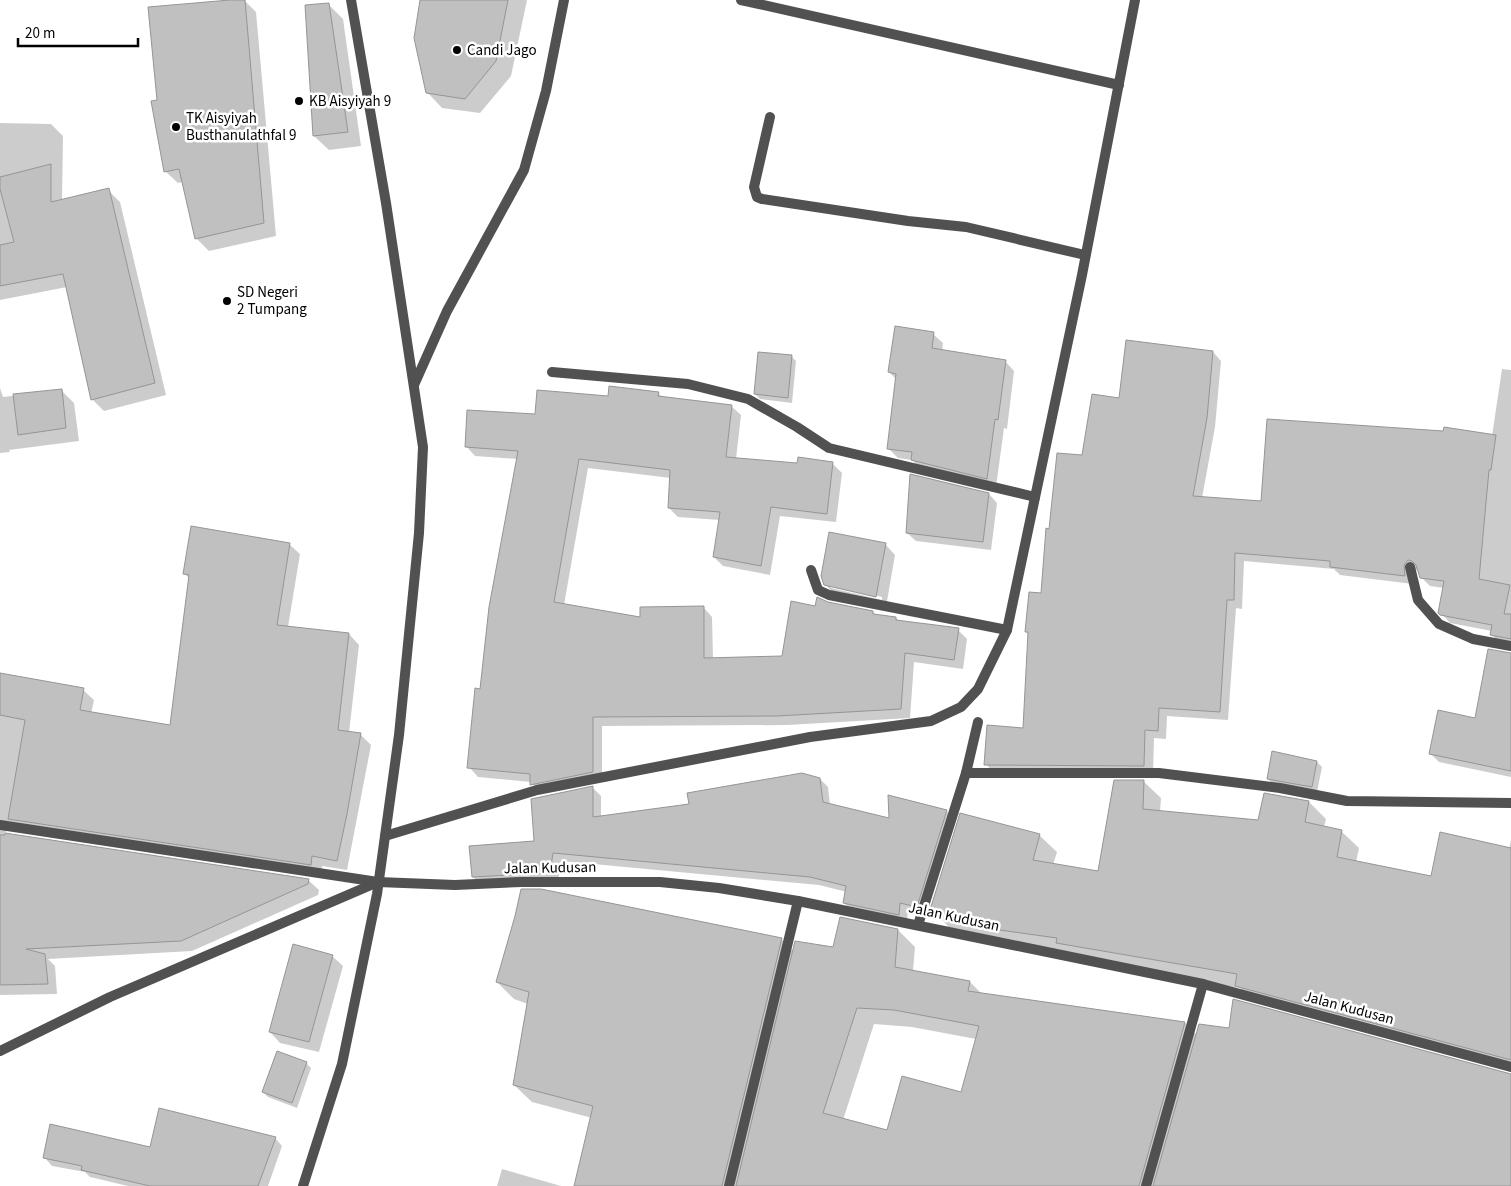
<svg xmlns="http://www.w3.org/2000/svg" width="1511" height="1186" font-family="'Source Sans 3',sans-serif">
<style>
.shadow{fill:#0003;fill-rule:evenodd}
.building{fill:#c0c0c0;stroke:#959595;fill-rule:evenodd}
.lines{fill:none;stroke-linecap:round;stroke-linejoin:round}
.service{stroke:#515151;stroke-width:10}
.minor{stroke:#515151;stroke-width:10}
.poi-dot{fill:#000;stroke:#fff;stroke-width:2}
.labels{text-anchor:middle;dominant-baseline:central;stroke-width:5;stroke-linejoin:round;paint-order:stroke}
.poi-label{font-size:15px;fill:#000;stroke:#fff;text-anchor:start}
.street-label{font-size:15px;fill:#000;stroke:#fff}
</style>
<rect width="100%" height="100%" fill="#fff"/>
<g class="shadow">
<path d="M244 0 256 12 276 236 209 251 197 239 183 182 178 183 165 171 158 101Z"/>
<path d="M422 0H527L511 76 480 113 442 108 427 92Z"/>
<path d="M328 4 343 19 361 146 329 150 314 136Z"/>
<path d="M0 123 51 124 63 136 62 200 108 190 120 202 166 395 104 411 92 399 67 287 0 300Z"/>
<path d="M933 334 943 343 942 351 1005 361 1014 371 1007 429 1004 428 996 487 922 470 912 460 898 458 889 449 896 379 889 372Z"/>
<path d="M1213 352 1221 361 1215 427 1202 498 1262 502 1492 436 1502 369 1511 370V645L1501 644 1492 635V631L1450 623 1440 612 1444 588 1430 586 1421 577 1419 569 1412 573 1413 584 1340 575 1334 569 1244 561 1242 609 1236 608 1228 720 1167 716 1166 739 1154 738 1153 774 994 773 986 764 1024 729 1029 634 1026 632 1042 594 1083 457 1120 400Z"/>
<path d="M791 356 796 361 792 403 760 399 755 394Z"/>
<path d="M0 388 3 397 61 390 74 403 79 441 9 450 10 452 0 453Z"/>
<path d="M658 393 662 397 731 406 741 415 736 459 798 465 833 464 842 473 836 522 780 516 770 575 723 566 714 557 720 520 678 517 669 508 671 478 588 468 564 605 642 618 703 607 712 617 713 659 783 658 816 607 827 603 873 612 877 616 896 618 899 621 958 630 967 639 963 669 914 662 910 718 787 725 602 726V781L541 794 531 782 478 777 469 767 518 459 475 456 466 446 536 415 609 397Z"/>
<path d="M989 494 997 503 991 550 916 541 907 533Z"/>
<path d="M289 544 300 554 288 627 349 634 359 645 349 733 360 734 371 745 347 870 322 866 321 875 9 828 4 834 308 880 319 890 318 895 192 951 48 959 55 966 57 994 0 995V673L83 690 94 700 91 714 172 727 190 579 185 574Z"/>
<path d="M885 544 895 555 886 607 835 595 825 584ZM831 585 882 597V600L831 588Z"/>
<path d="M1511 654V777L1439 762 1430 753 1476 719Z"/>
<path d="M1317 762 1322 767 1317 792 1273 784 1268 779Z"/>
<path d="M820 779 828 787 830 805 890 820 946 811 955 819 925 914 908 910 907 922 852 911 844 903 847 892 819 885 561 861 558 881 481 885 473 877 536 843 593 788 601 796V817L690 805Z"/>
<path d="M1143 781 1161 798 1160 812 1259 821 1309 802 1326 819 1324 827 1341 831 1359 848 1356 862 1432 877 1509 849 1511 840V1072L1254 1002 1240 988 1075 960 995 937 949 927 931 909 1039 835 1057 852 1053 865 1099 873Z"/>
<path d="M898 930 915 947 913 971 970 982 982 994 1185 1023 1197 1035 1511 1074V1186H575L592 1118 532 1102 514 1085 528 1004 514 999 497 982 781 939 794 952 834 949ZM874 1024 912 1027 976 1039 962 1094 888 1132 843 1120Z"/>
<path d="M332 956 343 966 319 1052 280 1043 270 1032Z"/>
<path d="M306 1063 311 1068 297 1108 268 1097 263 1092Z"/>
<path d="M275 1138 282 1146 268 1186H128L90 1177 85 1172 52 1166 45 1158Z"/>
<path d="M502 1169 561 1186H497Z"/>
</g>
<g class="building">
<path d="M230 0H245L264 223 195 239 179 169 164 172 151 101 157 100 148 7Z"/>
<path d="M420 0H508L496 61 465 99 426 93 414 38Z"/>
<path d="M329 3 348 132 313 136 305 5Z"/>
<path d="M51 164V202L109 188 155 383 91 400 63 274 0 286V245L14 242 0 189V177Z"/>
<path d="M895 326 934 332 932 348 1006 360 998 420 995 419 987 479 911 460 912 452 887 449 896 374 888 372Z"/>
<path d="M1126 340 1213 351 1207 418 1193 496 1261 501 1267 419 1443 431 1444 427 1496 435 1491 470H1489L1479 579 1510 585 1504 614H1511V639L1490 635 1492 625 1440 615 1438 613 1444 581 1420 578 1416 565 1412 561 1408 560 1404 565 1405 576 1330 567V561L1235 553 1234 600H1227L1220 712 1159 708 1158 731 1145 730 1144 766 984 765 987 725 1023 728 1028 632H1025L1029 592 1041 593 1046 528 1049 529 1057 453 1082 455 1092 394 1119 398Z"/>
<path d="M758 352 792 355 788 398 754 394Z"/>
<path d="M609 386 659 392 658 396 732 405 726 457 797 463 798 457 833 462 827 514 771 507 761 566 713 557 720 512 668 508 670 470 579 459 554 602 640 617V607L704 606V658L782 656 791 601 815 606 817 597 828 602 873 611V614L896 617V620L959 628 954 660 905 653 901 709 777 716 593 717V772L530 785V774L467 768 475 688 480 689 489 607 518 451 465 447 467 410 535 414 537 390 608 396Z"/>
<path d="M62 389 66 428 18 435 13 394Z"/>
<path d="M910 474 989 493 983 542 906 533Z"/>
<path d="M191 526 290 543 277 625 349 633 338 730 361 733 347 814 337 861 312 856 311 865 8 819 25 720 0 715V673L84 688 80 710 170 725 189 575 183 574Z"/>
<path d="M829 532 886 543 876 597 824 585 821 576Z"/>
<path d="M1488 649 1511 653V771L1429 754 1438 710 1475 718Z"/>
<path d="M1272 751 1317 761 1312 787 1267 779Z"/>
<path d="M802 773 820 778 823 802 889 818 888 795 947 810 917 907 900 903 899 915 843 903 846 886 810 877 553 853 550 873 472 877 469 846 534 841 531 799 593 786V817L689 804 687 793Z"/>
<path d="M1114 780H1144L1143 809 1258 820 1264 793 1309 801 1305 822 1342 830 1337 857 1431 876 1440 832 1511 848V1060L1235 986 1237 974 1056 943 1057 938 985 928 986 922 930 910 960 813 1040 834 1033 860 1098 871Z"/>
<path d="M5 833 309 879 308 884 181 941 26 949 45 954 48 984 0 985V835H5Z"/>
<path d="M521 889H541L782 938 722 1186H574L593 1106 513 1085 529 992 496 982 515 916Z"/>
<path d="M840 917 898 929 895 967 970 981 968 991 1185 1022 1139 1186H736L795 941 833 947ZM857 1008 894 1010 979 1026 961 1092 902 1076 887 1130 823 1113Z"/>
<path d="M293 944 333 955 309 1042 269 1032Z"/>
<path d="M1233 999 1511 1074V1186H1153L1199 1024 1229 1028Z"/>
<path d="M277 1051 307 1062 292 1103 262 1092Z"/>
<path d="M159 1108 276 1137 258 1186H150L81 1170 82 1166 43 1158 50 1124 150 1147Z"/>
</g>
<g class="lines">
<path class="service" d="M1146 1186 1203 984"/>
<g class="minor">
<path d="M741 0 1119 85"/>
<path d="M770 117 754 187 757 197 762 199 908 221 966 227 1085 255"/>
<path d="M552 372 688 384 748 399 797 427 829 448 1035 497"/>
<path d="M414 385 447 311 524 170 546 91 564 0"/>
<path d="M1410 567 1418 600 1439 624 1473 639 1511 646"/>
<path d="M811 570 818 590 829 595 1007 630"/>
<path d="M966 773H1159L1280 788 1347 801 1511 803"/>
<path d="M0 825 378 882 455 885 521 882H660L719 888 798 901 1203 984 1511 1067"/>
<path d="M385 836 537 790 810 737 931 721 961 707 978 689 1007 630 1082 275 1135 0"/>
<path d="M918 925 966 773 978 722"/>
<path d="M0 1051 110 997 378 882"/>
<path d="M303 1186 342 1064 377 894 399 735 419 533 423 447 386 203 351 0"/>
<path d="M729 1186 798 901"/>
</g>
</g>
<g class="poi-dot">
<circle cx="457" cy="50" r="5"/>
<circle cx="299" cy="101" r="5"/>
<circle cx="176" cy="127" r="5"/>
<circle cx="227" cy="301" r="5"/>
</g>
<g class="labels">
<g class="poi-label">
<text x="467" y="50">Candi Jago</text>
<text x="309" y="101">KB Aisyiyah 9</text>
<text x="186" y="118">TK Aisyiyah<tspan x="186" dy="17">Busthanulathfal 9</tspan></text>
<text x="237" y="292">SD Negeri<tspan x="237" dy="17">2 Tumpang</tspan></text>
</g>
<g class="street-label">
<text transform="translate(550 868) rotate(-1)">Jalan Kudusan</text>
<text transform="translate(954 917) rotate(12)">Jalan Kudusan</text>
<text transform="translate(1349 1008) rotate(15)">Jalan Kudusan</text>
</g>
</g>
<path d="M18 38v8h120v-8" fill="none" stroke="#000000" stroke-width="2.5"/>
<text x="25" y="38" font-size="15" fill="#000000" stroke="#ffffff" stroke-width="4" paint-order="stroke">20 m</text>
</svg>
